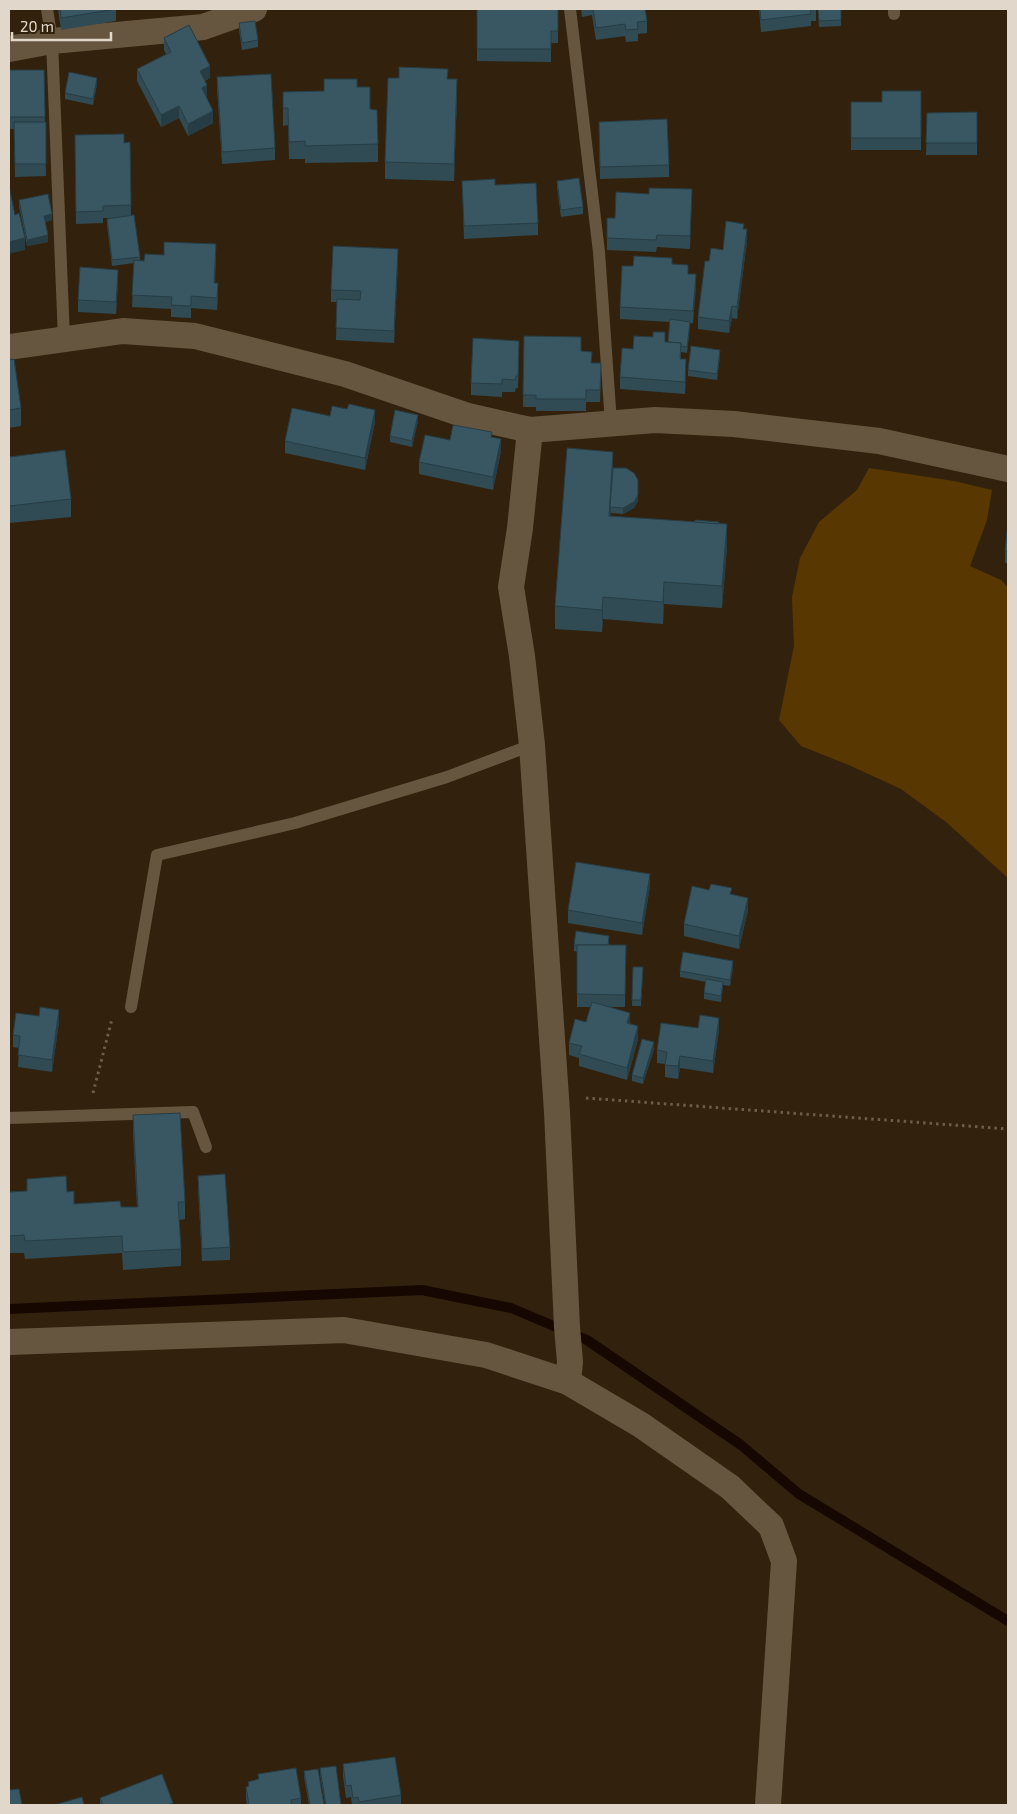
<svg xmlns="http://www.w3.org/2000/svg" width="1017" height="1814" font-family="'Exo 2',sans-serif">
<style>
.green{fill:#583800}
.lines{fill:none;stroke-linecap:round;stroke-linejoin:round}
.stream{stroke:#160700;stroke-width:10}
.path{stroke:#6b5d4a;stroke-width:3;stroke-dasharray:2.5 4;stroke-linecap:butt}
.lane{stroke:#67563f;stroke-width:12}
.street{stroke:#67563f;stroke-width:26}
.wall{fill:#304b54}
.shaded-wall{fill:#273d45}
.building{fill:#385762;stroke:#273d45}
</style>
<rect width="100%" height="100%" fill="#32220d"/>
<path class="green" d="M869 468 954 481 992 490 987 520 970 566 1001 580 1008 587V878L946 822 901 789 851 766 801 746 779 720 794 646 792 597 800 558 819 522 857 490Z"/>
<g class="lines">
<path class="stream" d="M9 1309 422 1290 511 1308 587 1340 741 1445 799 1494 1008 1621"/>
<g class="path">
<path d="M93 1093 112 1019"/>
<path d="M586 1098 1008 1129"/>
</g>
<g class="lane">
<path d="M47 9 52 41 64 339"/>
<path d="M570 9 599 252 611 423"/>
<path d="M894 14V9"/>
<path d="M131 1007 157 855 295 823 447 777 532 745"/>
<path d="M9 1118 193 1112 206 1147"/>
</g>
<g class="street">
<path d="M9 49 52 41 203 27 254 9"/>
<path d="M9 347 123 331 195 336 345 374 468 416 530 430 655 420 734 424 879 441 1008 469"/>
<path d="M530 430 520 528 511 587 522 656 532 745 557 1112 567 1327 570 1362 568 1382"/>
<path d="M9 1342 344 1330 486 1355 568 1382 641 1425 730 1487 771 1526 784 1561 768 1805"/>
</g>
</g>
<g class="wall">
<path d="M58 9H116V21L61 30Z"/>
<path d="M477 9H558V43H551V62L477 61Z"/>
<path d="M581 9H645L647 21V33L638 34V41L626 42 625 36 596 40 592 15 582 17Z"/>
<path d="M759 9H816V21H811V26L761 32Z"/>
<path d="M818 9H841V26L819 27Z"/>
<path d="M239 23 258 40V47L242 50 239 30Z"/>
<path d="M164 38 210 78 205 81 207 97H206L213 123 188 136 179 118 161 127 137 81V69L166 54 164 50Z"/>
<path d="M9 70H44L46 176 15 177 14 129H9Z"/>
<path d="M217 77 275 148V160L222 164 217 89Z"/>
<path d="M324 79 357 87 370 109 378 144V162L305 163V159H289L288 125 283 126V92L324 91Z"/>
<path d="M448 79 457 96 454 181 385 179V162Z"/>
<path d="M97 84 93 105 65 99V93Z"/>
<path d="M921 91V150H851V102H882Z"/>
<path d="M977 112V155H926L927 113Z"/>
<path d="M599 122 669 165V177L600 179Z"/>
<path d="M75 135 124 143 130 142 131 215 140 257V261L216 256 215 283 218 295 217 310 191 308V318L171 317V309L132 307 134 263 112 266 107 225V219L112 218H103V223L76 224Z"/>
<path d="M462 181 495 185 538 223V235L464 239Z"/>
<path d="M557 181 583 207V214L561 217 557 187Z"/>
<path d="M692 189 690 249 657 247 656 252 607 250V218H615Z"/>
<path d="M19 200 52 220 45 222 48 242 27 246 19 206Z"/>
<path d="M744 229 747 241 737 319 732 318 729 333 698 329V317L709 261 723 250Z"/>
<path d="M398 261 394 343 336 340 337 302H331V290Z"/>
<path d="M672 265 688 274 696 286 693 323H690L687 353 681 352V359L686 371 685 394 620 389V377L633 349 668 342 670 322 620 319V307L633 266Z"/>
<path d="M118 282 116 314 78 312V300Z"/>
<path d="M524 336 581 351 592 363H601L600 402H586V411H536V407H523Z"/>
<path d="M519 353 518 388H516L515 392H502V397L471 395V383Z"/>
<path d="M720 356 717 380 688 376V370Z"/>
<path d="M9 360 21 408V426L9 428Z"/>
<path d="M418 421 412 447 390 442V436Z"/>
<path d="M375 422 365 470 285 453V441Z"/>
<path d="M492 437 501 451 493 490 419 474V462L450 440Z"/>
<path d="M9 457 71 499V517L9 523Z"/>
<path d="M613 468 638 501 634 508 623 514 611 513 610 516 719 524 727 547 722 608 664 604 663 624 603 619 602 632 555 629V606Z"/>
<path d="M1008 522V563H1005V551Z"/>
<path d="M650 886 642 935 568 923V910Z"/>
<path d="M709 890 732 895 748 910 739 949 684 936V924Z"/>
<path d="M609 942V945H626L625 1007H609L630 1024 638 1039 627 1080 579 1066V1058L569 1055V1043L586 1022 590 1007H577V952L574 951V945Z"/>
<path d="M633 967H643L641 1006H632Z"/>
<path d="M733 967 730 986 723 985 721 1002 704 999V993L706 982 680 977V971Z"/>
<path d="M59 1022 52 1072 18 1067 19 1048 13 1047V1035Z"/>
<path d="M698 1028 719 1030 713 1073 680 1068 678 1079 665 1077V1064L657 1063V1050Z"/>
<path d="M654 1049 643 1084 632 1081V1075Z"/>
<path d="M133 1115 185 1202V1219L179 1220 181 1249V1266L123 1270 122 1253 25 1259 24 1253H9V1192L27 1191V1179L67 1192 74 1204 121 1207H137L133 1133Z"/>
<path d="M198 1176 230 1247V1260L202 1261 198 1188Z"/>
<path d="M343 1764 401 1795V1805H352L351 1797 346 1798 343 1776Z"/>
<path d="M320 1768 341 1805H325L320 1774Z"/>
<path d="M304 1771 324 1805H309L304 1777Z"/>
<path d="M258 1774 301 1798V1805H247L246 1799V1787H248V1782L258 1779Z"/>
<path d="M100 1798 173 1805H100Z"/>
</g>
<g class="shaded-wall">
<path d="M210 66V78L200 83V71Z"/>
<path d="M97 78V84L93 105V99Z"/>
<path d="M457 79V96L454 181V164Z"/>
<path d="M207 85V97L202 100V88Z"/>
<path d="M179 106V118L161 127V115Z"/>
<path d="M213 111V123L188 136V124Z"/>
<path d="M52 214V220L44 222V216Z"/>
<path d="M747 229V241L737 319V307Z"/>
<path d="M48 235V242L27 246V240Z"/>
<path d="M25 238V250L9 254V242Z"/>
<path d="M398 249V261L394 343V331Z"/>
<path d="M118 270V282L116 314V302Z"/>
<path d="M696 274V286L693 323V311Z"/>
<path d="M732 306V318L729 333V321Z"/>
<path d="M690 322V328L687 353V347Z"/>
<path d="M720 350V356L717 380V374Z"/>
<path d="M686 359V371L685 394V382Z"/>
<path d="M375 410V422L365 470V458Z"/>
<path d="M418 415V421L412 447V441Z"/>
<path d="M501 439V451L493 490V477Z"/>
<path d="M613 452V474L609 539V516Z"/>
<path d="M638 495V501L634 508 623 514V508Z"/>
<path d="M727 524V547L722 608V586Z"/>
<path d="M664 582V604L663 624V602Z"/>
<path d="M603 597V619L602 632V610Z"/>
<path d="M650 874V886L642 935V923Z"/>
<path d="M748 898V910L739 949V936Z"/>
<path d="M733 961V967L730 986V980Z"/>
<path d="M723 982V988L721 1002V996Z"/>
<path d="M59 1010V1022L52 1072V1060Z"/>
<path d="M630 1013V1025L627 1023Z"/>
<path d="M719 1018V1030L713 1073V1061Z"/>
<path d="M638 1026V1039L627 1080V1068Z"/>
<path d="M654 1042V1049L643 1084V1078Z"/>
<path d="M680 1056V1068L678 1079V1066Z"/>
</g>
<g class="building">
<path d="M60 9H116L61 18Z"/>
<path d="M477 9H558V31H551V49H477Z"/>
<path d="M593 9H645L647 21 637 22 638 29 626 30 625 24 596 28Z"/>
<path d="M760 9H814H810L811 14 761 20Z"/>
<path d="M818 9H841V20L819 21Z"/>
<path d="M255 21 258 40 242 43 239 23Z"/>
<path d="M189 25 210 66 200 71 207 85 202 88 213 111 188 124 179 106 161 115 137 69 171 52 164 38Z"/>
<path d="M399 67 448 69 447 79H457L454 164 385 162 388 78H399Z"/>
<path d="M9 70H44L45 117H9Z"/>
<path d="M69 72 97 78 93 99 65 93Z"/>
<path d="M271 74 275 148 222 152 217 77Z"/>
<path d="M324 79H357V87H370V109L377 110 378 144 305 146V141L289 142 288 108H283V92L324 91Z"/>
<path d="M882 91H921V138H851V102H882Z"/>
<path d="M977 112V143H926L927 113Z"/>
<path d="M667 119 669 165 600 167 599 122Z"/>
<path d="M14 122H46V164H15Z"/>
<path d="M124 134V143L130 142 131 205 103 206V211L76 212 75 135Z"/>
<path d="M579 178 583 207 561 210 557 181Z"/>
<path d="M495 179V185L536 183 538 223 464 226 462 181Z"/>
<path d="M9 186 15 215 19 213 25 238 9 242Z"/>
<path d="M649 188 692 189 690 236 657 235 656 240 607 238V218H615L616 192 649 194Z"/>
<path d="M48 194 52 214 44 216 48 235 27 240 19 200Z"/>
<path d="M134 215 140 257 112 260 107 219Z"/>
<path d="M726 221 744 224 743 229H747L737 307 732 306 729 321 698 317 705 261H709L711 248 723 250Z"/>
<path d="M164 242 216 244 214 283H218L217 298 191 296V306L171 305 172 297 132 295 134 260 144 261 145 254 164 255Z"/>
<path d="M333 246 398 249 394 331 336 328 337 299 360 300 361 291 331 290Z"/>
<path d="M634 256 672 258V264L688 265V274H696L693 311 620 307 622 266H633Z"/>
<path d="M80 267 118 270 116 302 78 300Z"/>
<path d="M670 319 690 322 687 347 681 346V343L668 342Z"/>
<path d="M653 332H665V342L681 343 680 359H686L685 382 620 377 622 348 633 349 634 336 653 337Z"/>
<path d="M524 336 581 337V351L592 352 591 363H601L600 390H586V399H536V395H523Z"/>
<path d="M473 338 519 341 518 376H516L515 380 502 379V384L471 383Z"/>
<path d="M691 346 720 350 717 374 688 370Z"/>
<path d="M14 359 21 408 9 410V360Z"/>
<path d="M349 404 375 410 365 458 285 441 292 408 330 416 332 406 347 409Z"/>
<path d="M395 410 418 415 412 441 390 436Z"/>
<path d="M453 425 492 432 491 437 501 439 493 477 419 462 425 435 450 440Z"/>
<path d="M567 448 613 452 609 516 727 524 722 586 664 582 663 602 603 597 602 610 555 606Z"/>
<path d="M65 450 71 499 9 506V457Z"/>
<path d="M613 468H626L634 473 638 480V495L634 502 623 508 610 507Z"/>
<path d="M695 520 719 522V524L695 522Z"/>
<path d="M1008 522V551H1005Z"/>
<path d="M576 862 650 874 642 923 568 910Z"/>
<path d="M711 884 732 888 730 894 748 898 739 936 684 924 692 886 709 890Z"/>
<path d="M576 931 609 936 608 945H574Z"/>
<path d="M577 945H626L625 995 577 994Z"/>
<path d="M683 952 733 961 730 980 680 971Z"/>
<path d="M633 967H643L641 1000H632Z"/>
<path d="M706 979 723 982 721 996 704 993Z"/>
<path d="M592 1002 630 1013 627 1023 638 1026 627 1068 579 1054 582 1046 569 1043 575 1019 586 1022Z"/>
<path d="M40 1007 59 1010 52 1060 18 1055 20 1036 13 1035 16 1013 39 1016Z"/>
<path d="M700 1015 719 1018 713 1061 680 1056 678 1066 665 1065 667 1052 657 1050 661 1023 698 1028Z"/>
<path d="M642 1039 654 1042 643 1078 632 1075Z"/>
<path d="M180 1113 185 1202H178L181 1249 123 1252 122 1236 25 1241 24 1235 9 1236V1192L27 1191V1179L66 1176 67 1192 74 1191V1204L120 1201 121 1207H138L133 1115Z"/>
<path d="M225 1174 230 1247 202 1249 198 1176Z"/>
<path d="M395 1757 401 1795 359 1802 358 1797 353 1798 351 1785 346 1786 343 1764Z"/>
<path d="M336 1766 341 1805H326L320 1768Z"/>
<path d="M296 1768 301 1798 291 1800 292 1805H249L246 1787 249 1786 248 1782 259 1779 258 1774Z"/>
<path d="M318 1769 324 1805H310L304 1771Z"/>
<path d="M162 1774 173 1803 167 1805H103L100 1798Z"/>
<path d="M19 1789 22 1805H9V1790Z"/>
<path d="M82 1797 84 1805H54Z"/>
</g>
<rect width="1017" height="1814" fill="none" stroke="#e1d7ca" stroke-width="20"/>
<path d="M12 32v8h99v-8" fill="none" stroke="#e1d7ca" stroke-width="2.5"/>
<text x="20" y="32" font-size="15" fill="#e1d7ca" stroke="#32220d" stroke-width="4" paint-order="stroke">20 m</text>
</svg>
